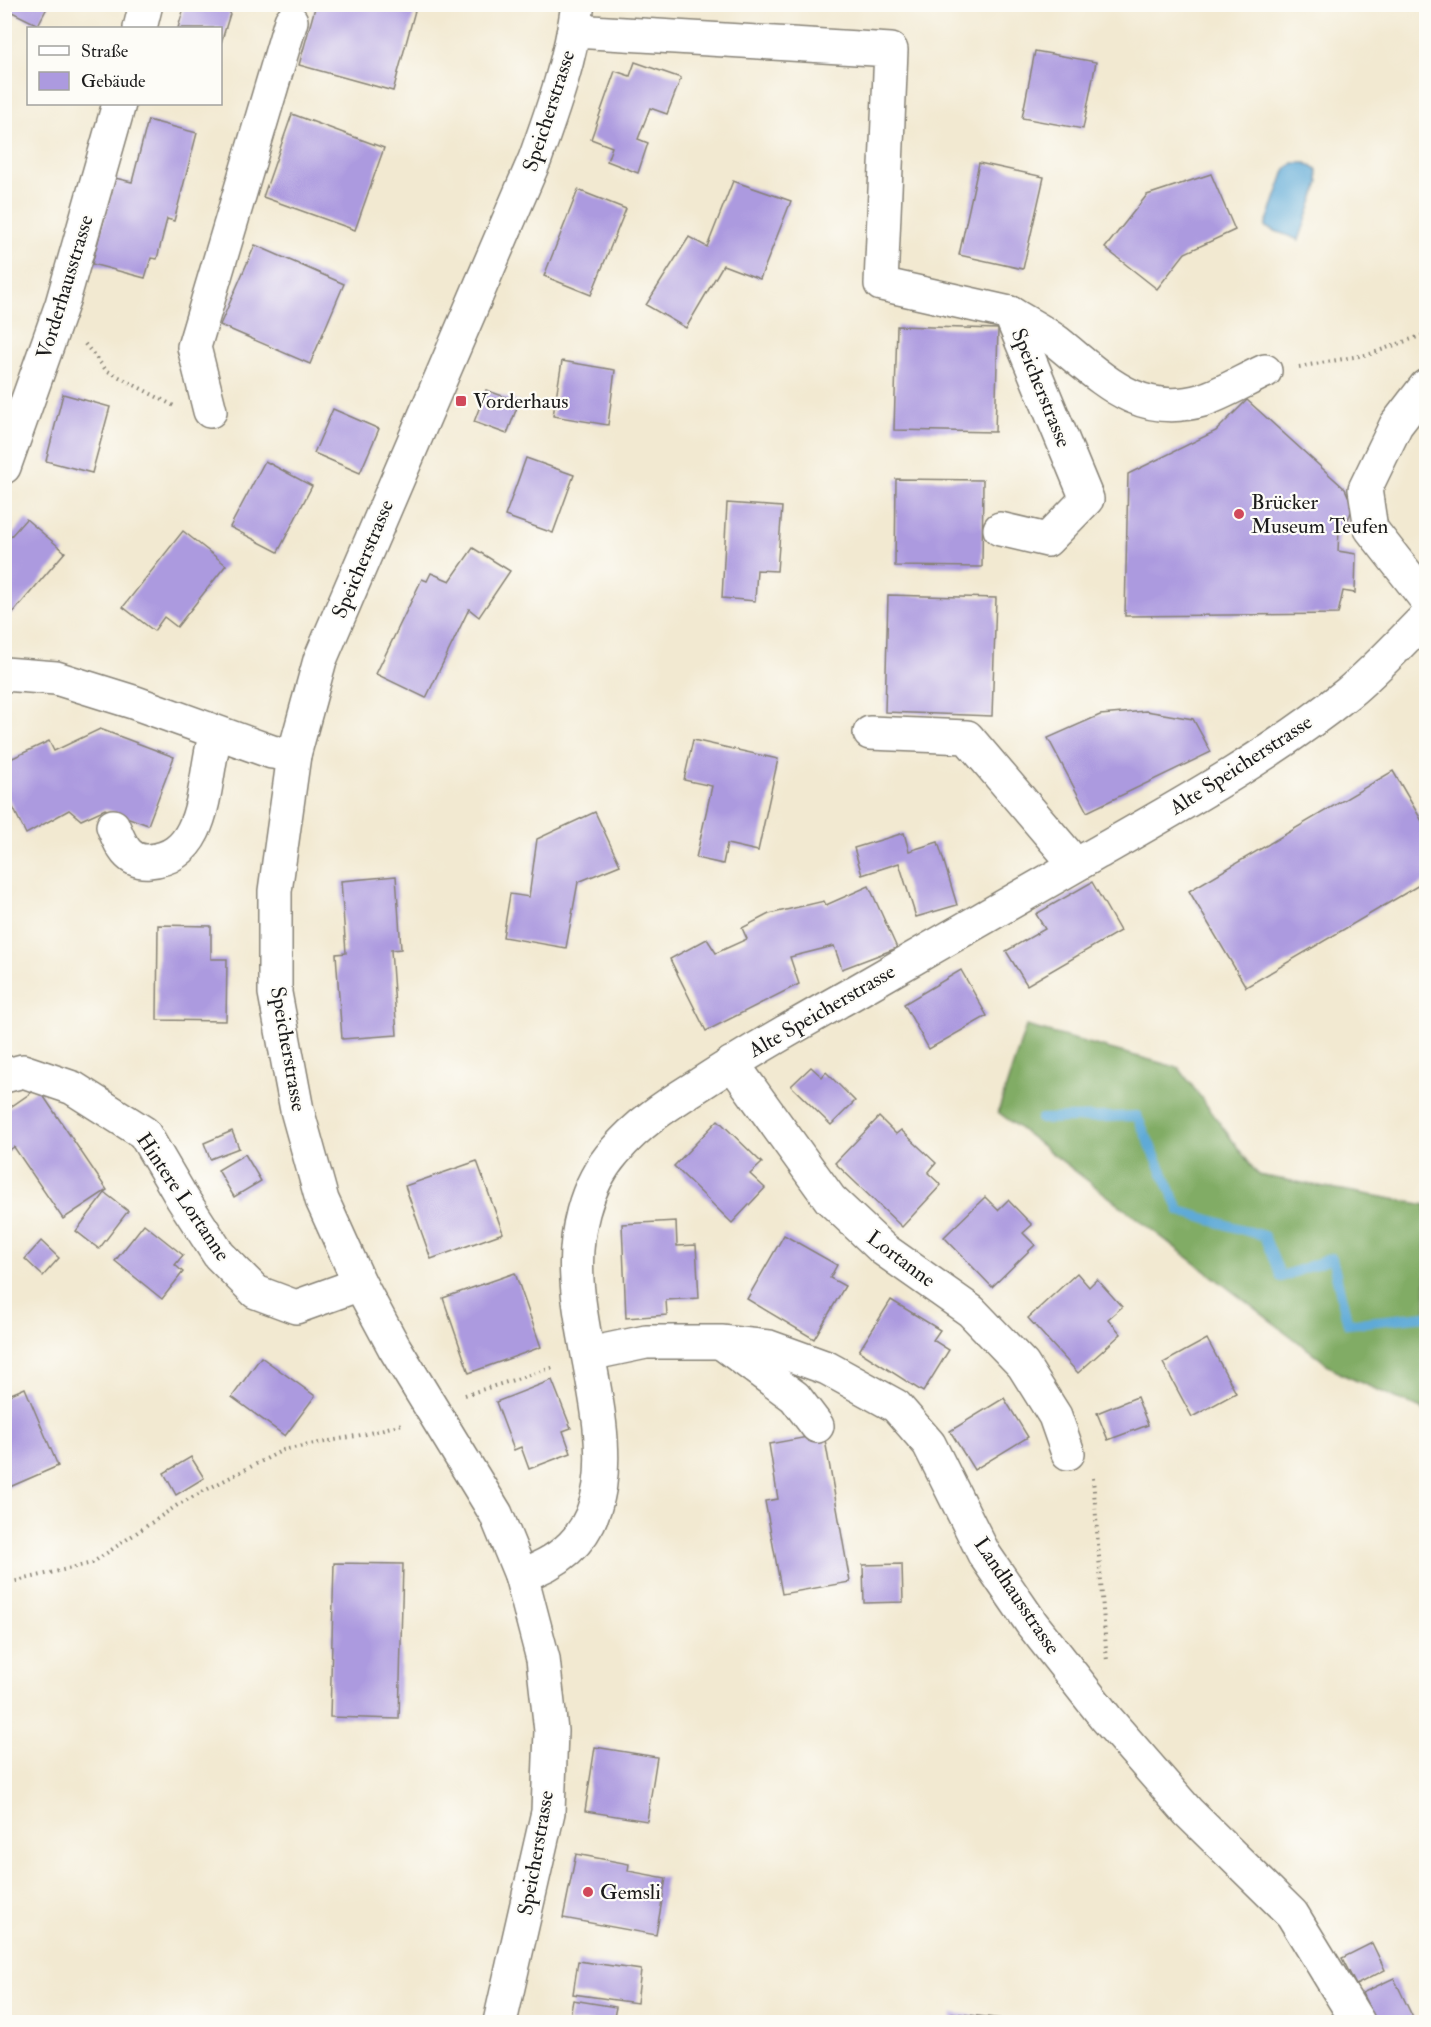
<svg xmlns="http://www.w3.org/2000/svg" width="1431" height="2027" font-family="'IM FELL Double Pica',serif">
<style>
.forest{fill:#81ac65;stroke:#4e6440;stroke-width:1.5}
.water{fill:#5eaad7;stroke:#3d637a;stroke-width:1.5}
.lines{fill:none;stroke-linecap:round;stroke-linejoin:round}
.stream{stroke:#5eaad7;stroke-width:10}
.building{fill:#ac9adf}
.minor-casing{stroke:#878276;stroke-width:36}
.major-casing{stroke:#878276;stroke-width:36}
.path{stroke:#878276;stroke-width:4;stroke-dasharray:1.5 4.5;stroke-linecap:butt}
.minor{stroke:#fff;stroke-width:33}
.major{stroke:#fff;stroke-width:33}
.poi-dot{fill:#d1495b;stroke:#fdfcf7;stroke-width:2}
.labels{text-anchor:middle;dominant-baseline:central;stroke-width:4.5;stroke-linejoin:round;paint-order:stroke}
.street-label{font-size:21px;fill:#1c1c1c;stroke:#fdfcf7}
.poi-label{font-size:21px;fill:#1c1c1c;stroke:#fdfcf7;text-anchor:start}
</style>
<rect width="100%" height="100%" fill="#fdfcf7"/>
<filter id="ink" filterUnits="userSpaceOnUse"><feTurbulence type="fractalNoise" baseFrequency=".0167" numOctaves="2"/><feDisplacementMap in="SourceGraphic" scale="12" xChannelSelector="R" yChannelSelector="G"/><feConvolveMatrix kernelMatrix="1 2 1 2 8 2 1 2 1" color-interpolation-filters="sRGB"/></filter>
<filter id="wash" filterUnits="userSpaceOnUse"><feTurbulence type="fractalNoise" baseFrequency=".008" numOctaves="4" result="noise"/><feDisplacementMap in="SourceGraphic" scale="24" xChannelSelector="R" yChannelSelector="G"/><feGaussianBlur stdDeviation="1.35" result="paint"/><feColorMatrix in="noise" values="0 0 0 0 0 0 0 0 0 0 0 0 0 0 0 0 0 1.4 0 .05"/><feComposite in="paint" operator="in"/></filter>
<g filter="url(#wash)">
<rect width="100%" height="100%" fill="#f2e9d1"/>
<path class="forest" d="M1026 1026 1179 1068 1258 1175 1426 1205V1411L1339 1373 998 1112Z"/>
<path class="water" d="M1293 163H1306L1317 170 1319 183 1299 240 1265 227 1285 171Z"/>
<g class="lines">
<path class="stream" d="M1041 1119 1137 1116 1180 1211 1264 1236 1281 1277 1332 1258 1348 1324 1426 1316"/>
</g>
<g id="blocks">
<g class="building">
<path d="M4 4H49L38 25 10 11 4 21Z"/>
<path d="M185 4H233L221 43 220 28H178Z"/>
<path d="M316 4H408L416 7 393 91 299 65Z"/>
<path d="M1035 51 1096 62 1083 129 1022 118Z"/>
<path d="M635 62 681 78 667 114 650 108 638 139 648 143 638 173 607 161 612 147 591 139 615 71 630 76Z"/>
<path d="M292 114 384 148 355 230 263 197Z"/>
<path d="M148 120 197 133 174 221 167 219 157 259 151 258 145 278 92 264 115 178 132 182Z"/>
<path d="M979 163 1044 177 1023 269 959 255Z"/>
<path d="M1211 174 1235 230 1185 253 1157 289 1105 248 1147 195Z"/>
<path d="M733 181 791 201 760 279 723 265 686 328 646 305 689 237 707 247Z"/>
<path d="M578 190 626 209 591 295 544 276Z"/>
<path d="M255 245 344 284 310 364 220 325Z"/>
<path d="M897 326 998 329 995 432 894 430Z"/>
<path d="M562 361 615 370 608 425 553 416Z"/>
<path d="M486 390 519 402 507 434 474 422Z"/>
<path d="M63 394 110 407 92 473 46 461Z"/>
<path d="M1247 400 1345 489 1353 507 1347 522 1339 530 1338 551 1356 554 1355 593 1343 591 1338 614 1125 616 1128 474 1216 431Z"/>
<path d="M333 409 379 429 360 473 314 453Z"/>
<path d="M526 458 574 475 553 533 505 516Z"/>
<path d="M265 461 312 486 278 552 230 527Z"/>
<path d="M896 479 983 480 982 567 895 566Z"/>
<path d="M727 503 782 507 777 571 757 570 755 601 722 598Z"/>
<path d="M26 519 65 552 12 614 4 607V544Z"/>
<path d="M183 531 226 565 177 627 164 617 154 631 123 607Z"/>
<path d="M473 548 510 571 479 617 469 609 426 698 376 674 422 579 427 581 431 573 450 581Z"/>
<path d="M888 595 996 598 992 716 885 712Z"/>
<path d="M1146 711 1193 719 1211 752 1087 812 1048 738 1100 715Z"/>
<path d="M100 729 174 757 148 825 105 809 81 820 69 810 26 834 4 789V762L49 741 54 751Z"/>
<path d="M693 740 778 759 758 851 727 844 723 864 696 858 712 786 684 780Z"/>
<path d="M1393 771 1426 828V881L1246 987 1189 891Z"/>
<path d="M595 812 620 865 578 882 566 948 503 937 510 894 529 897 537 839Z"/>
<path d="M904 833 909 851 938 842 957 905 916 917 899 863 862 875 854 848Z"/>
<path d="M396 876 401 949 391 950 397 1035 342 1039 336 954 346 953 341 881Z"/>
<path d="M1092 882 1120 931 1027 985 1006 951 1045 929 1036 914Z"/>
<path d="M869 886 897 948 842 969 834 946 790 957 799 984 706 1031 670 959 707 939 716 953 747 939 742 928 769 914 824 901 826 905Z"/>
<path d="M158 925 211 926V959H227L226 1021 157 1020Z"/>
<path d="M961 970 987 1016 929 1049 904 1004Z"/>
<path d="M811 1067 822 1077 826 1072 855 1101 831 1125 791 1086Z"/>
<path d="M38 1088 107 1190 63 1219 14 1147 5 1153V1111Z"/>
<path d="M879 1117 896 1134 901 1130 936 1163 928 1173 941 1185 902 1227 835 1163Z"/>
<path d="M718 1120 762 1163 750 1174 765 1188 732 1223 674 1166Z"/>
<path d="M232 1131 239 1148 210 1159 204 1143Z"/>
<path d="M245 1154 261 1181 234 1197 218 1170Z"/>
<path d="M477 1161 503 1233 431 1259 405 1186Z"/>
<path d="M105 1193 128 1211 99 1249 76 1231Z"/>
<path d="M985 1197 998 1210 1008 1200 1032 1225 1023 1233 1035 1245 992 1287 944 1237Z"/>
<path d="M676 1221 677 1246 696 1245 699 1298 666 1300 667 1315 626 1318 622 1224Z"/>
<path d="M144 1224 183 1255 175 1265 183 1272 162 1299 115 1261Z"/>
<path d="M784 1235 837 1265 830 1278 845 1286 814 1339 747 1299Z"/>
<path d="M41 1241 59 1258 43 1276 25 1259Z"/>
<path d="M515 1273 541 1347 469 1373 443 1298Z"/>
<path d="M1077 1273 1089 1287 1097 1279 1122 1307 1108 1319 1121 1334 1078 1373 1028 1318Z"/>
<path d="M891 1300 940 1330 933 1340 949 1350 923 1392 859 1351Z"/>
<path d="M1207 1339 1236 1393 1192 1417 1163 1363Z"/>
<path d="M261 1357 315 1396 285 1436 232 1397Z"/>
<path d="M552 1380 571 1428 563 1431 571 1453 529 1469 521 1447 514 1450 496 1402Z"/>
<path d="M25 1388 58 1466 5 1489 4 1397Z"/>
<path d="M1137 1397 1148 1425 1108 1440 1097 1413Z"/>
<path d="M1004 1398 1028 1437 974 1470 950 1431Z"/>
<path d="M824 1434 850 1582 782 1594 765 1501 778 1499 769 1444Z"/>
<path d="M191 1457 204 1478 176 1495 164 1473Z"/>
<path d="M334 1563 403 1564 399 1719 330 1717Z"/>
<path d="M902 1564 903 1602 864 1603 863 1565Z"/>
<path d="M595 1747 657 1757 647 1821 585 1811Z"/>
<path d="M576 1854 629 1864 628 1871 666 1878 656 1935 563 1918Z"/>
<path d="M1372 1943 1385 1970 1356 1985 1342 1958Z"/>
<path d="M578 1961 641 1970 637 2003 573 1994Z"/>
<path d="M1394 1978 1415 2022H1376L1362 1993Z"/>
<path d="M573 2000 616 2007 613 2022H569Z"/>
<path d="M952 2013 1020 2021V2022H951Z"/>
<path d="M839 2018 881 2019V2022H839Z"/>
</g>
</g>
</g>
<g filter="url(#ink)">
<use href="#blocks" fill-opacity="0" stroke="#878276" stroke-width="1.5"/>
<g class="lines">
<defs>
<g id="minor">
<path d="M140 28 146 4"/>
<path d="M574 31 891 50 881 284 1010 313 1087 499 1047 540 1000 529"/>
<path d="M1010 313C1026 323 1043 331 1057 342 1102 378 1138 419 1203 400 1224 393 1245 380 1265 371"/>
<path d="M1426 386 1396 425 1365 489 1371 529 1426 599"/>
<path d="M210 411 194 347 291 21"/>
<path d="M4 467 62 304 119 104"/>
<path d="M4 674 56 678 133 702 272 752 294 755"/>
<path d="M870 733 967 737 1065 852 1073 866"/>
<path d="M113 826C120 843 127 863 149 861 210 857 202 777 216 733"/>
<path d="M732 1063 830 1199 883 1249 971 1311 1023 1365 1055 1416 1068 1453"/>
<path d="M4 1076 23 1071 73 1088 144 1133 182 1198 219 1255 256 1292 296 1307 360 1284"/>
<path d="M722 1343 795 1397 817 1426"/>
<path d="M589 1354 646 1342H721L769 1347 827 1368 896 1406 929 1444 984 1554 1032 1624 1106 1718 1188 1812 1292 1914 1358 2022"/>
<path d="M521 1575C656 1532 582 1378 577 1280 574 1235 584 1186 615 1151 637 1125 665 1106 694 1088 747 1053 802 1022 857 991 937 945 1016 899 1097 853 1183 804 1271 755 1348 693 1376 670 1401 642 1426 617"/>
</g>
<path id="major" d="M500 2022 548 1812 551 1731 543 1659 521 1575 496 1514 394 1347 360 1284 322 1200 297 1110 275 993V891L294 755 320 660 535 159C553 109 571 58 578 4"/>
</defs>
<use href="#minor" class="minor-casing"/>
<use href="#major" class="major-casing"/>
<g class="path">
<path d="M85 344 106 370 174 406"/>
<path d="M1299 367 1370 354 1423 335 1426 337"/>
<path d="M465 1395 555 1367"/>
<path d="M1093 1478 1107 1662"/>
<path d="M4 1584 92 1563 179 1504 283 1450 366 1434 402 1424"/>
</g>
<use href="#minor" class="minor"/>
<use href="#major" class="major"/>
</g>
</g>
<g class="poi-dot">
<rect x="455" y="395" width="12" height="12" rx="3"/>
<circle cx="1239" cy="514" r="6"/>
<circle cx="588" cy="1892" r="6"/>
</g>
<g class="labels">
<g class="street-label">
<text transform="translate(549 111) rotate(-72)">Speicherstrasse</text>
<text transform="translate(65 287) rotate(-73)">Vorderhausstrasse</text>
<text transform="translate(1041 388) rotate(68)">Speicherstrasse</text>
<text transform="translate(363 559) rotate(-67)">Speicherstrasse</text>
<text transform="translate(1241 765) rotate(-33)">Alte Speicherstrasse</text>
<text transform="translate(822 1011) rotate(-30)">Alte Speicherstrasse</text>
<text transform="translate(288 1049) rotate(80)">Speicherstrasse</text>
<text transform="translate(183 1197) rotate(56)">Hintere Lortanne</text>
<text transform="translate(901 1259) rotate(37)">Lortanne</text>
<text transform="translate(1017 1596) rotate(56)">Landhausstrasse</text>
<text transform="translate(536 1853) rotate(-80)">Speicherstrasse</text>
</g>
<g class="poi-label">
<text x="473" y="401">Vorderhaus</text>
<text x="1251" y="502">Brücker<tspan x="1251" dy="24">Museum Teufen</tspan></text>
<text x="600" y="1892">Gemsli</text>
</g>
</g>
<rect width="1431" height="2027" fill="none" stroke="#fdfcf7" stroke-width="24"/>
<rect x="27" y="27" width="195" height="78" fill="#fdfcf7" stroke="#a3a29f" stroke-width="1.5"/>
<rect x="39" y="46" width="30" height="9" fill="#ffffff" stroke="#a3a29f" stroke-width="1.5"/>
<text x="81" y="57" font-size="18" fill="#1c1c1c">Straße</text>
<rect x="39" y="72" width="30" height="18" fill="#ac9adf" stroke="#a3a29f" stroke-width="1.5"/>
<text x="81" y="87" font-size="18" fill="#1c1c1c">Gebäude</text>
</svg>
